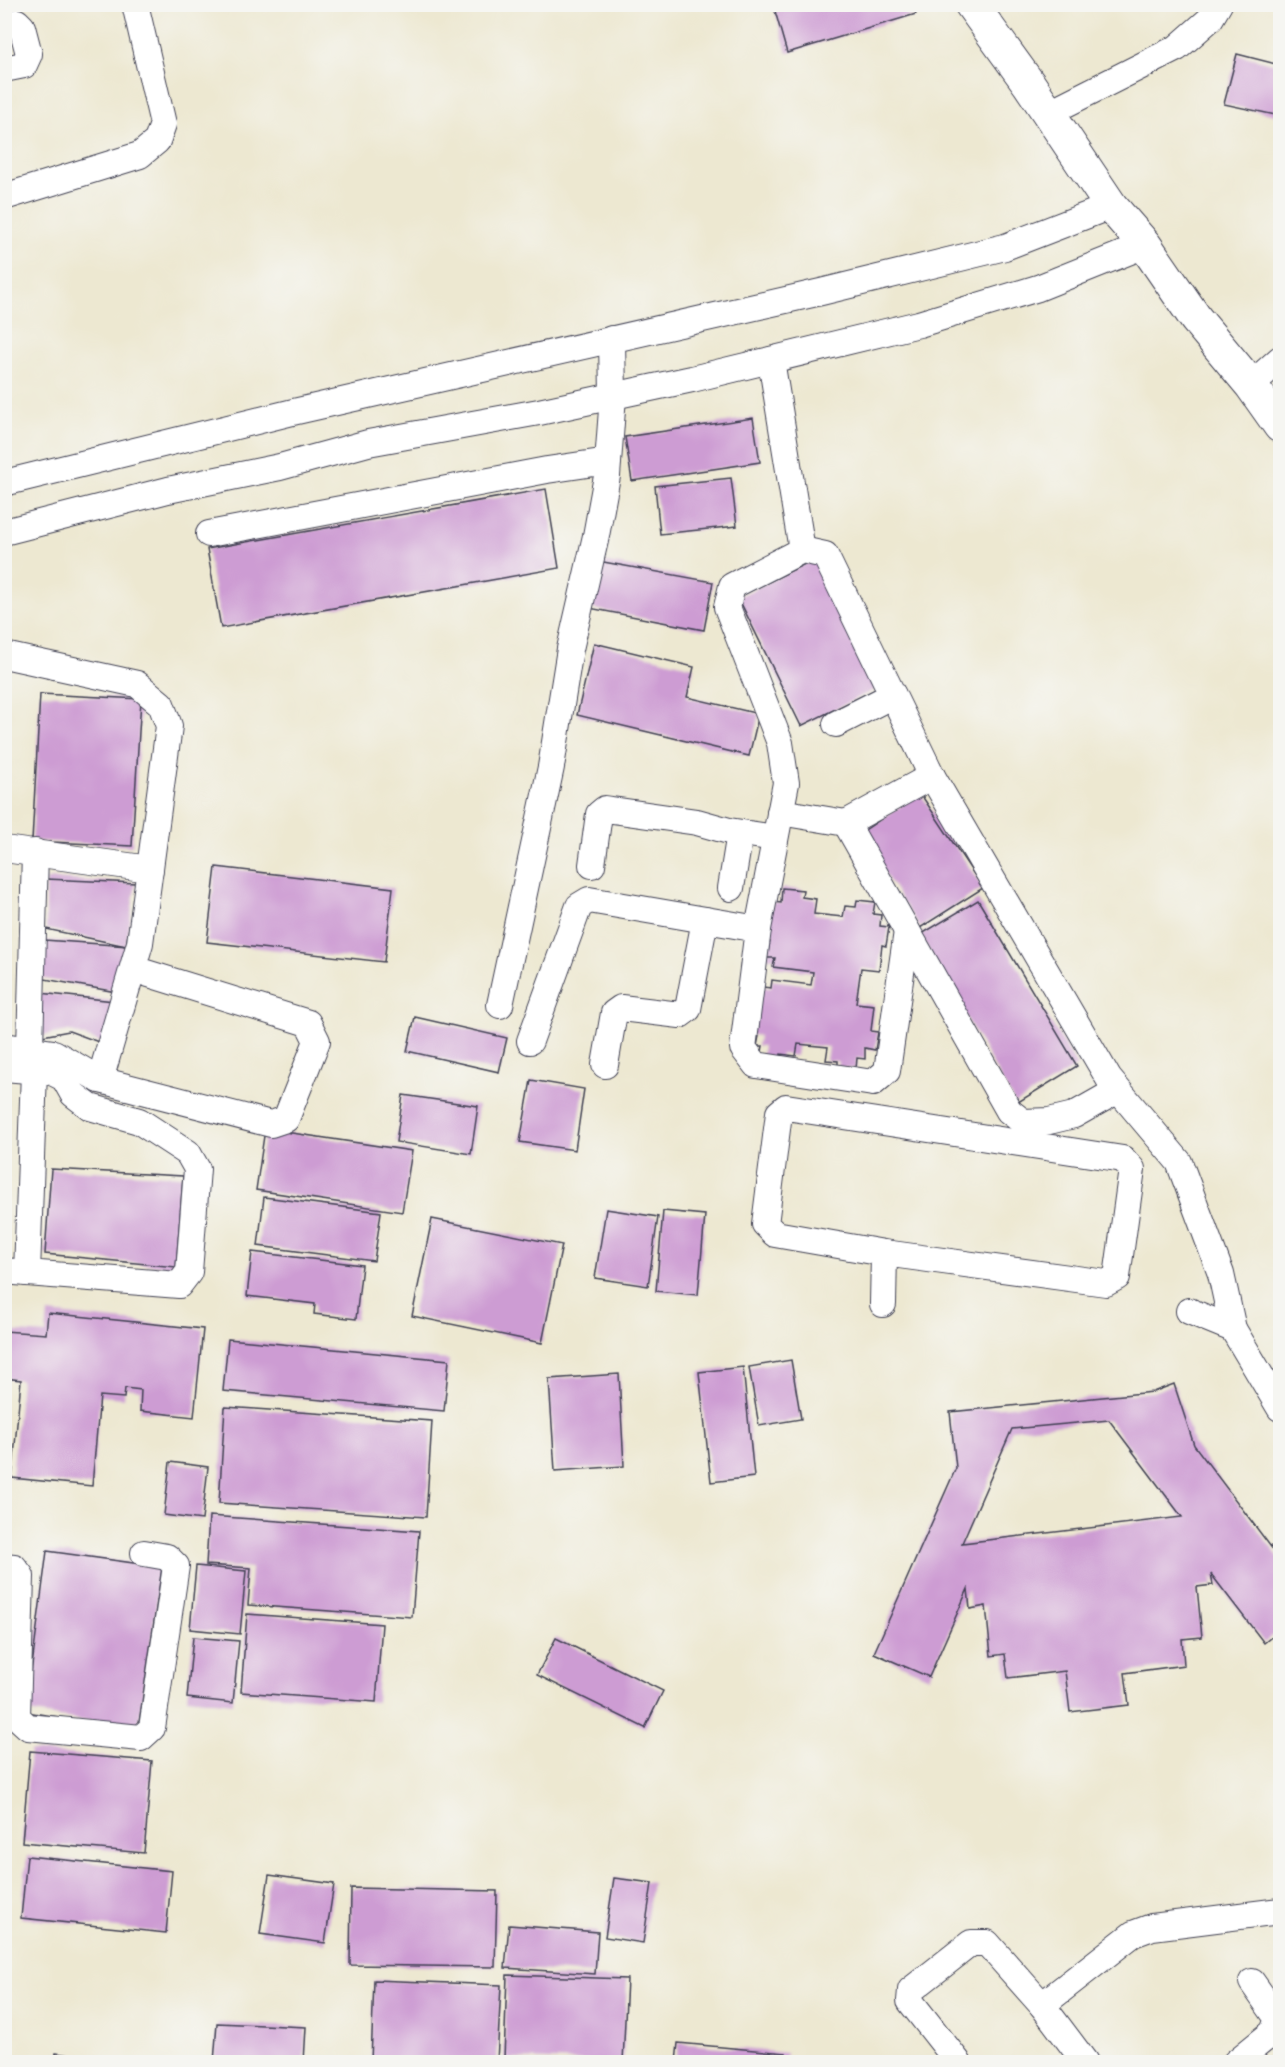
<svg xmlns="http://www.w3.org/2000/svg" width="1285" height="2067" font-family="Caveat,sans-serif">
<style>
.building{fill:#cd9cd3;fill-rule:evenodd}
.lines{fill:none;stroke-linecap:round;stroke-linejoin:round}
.minor-casing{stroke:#404052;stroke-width:28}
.tertiary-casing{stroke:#404052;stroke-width:35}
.minor{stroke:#fff;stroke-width:26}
.tertiary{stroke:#fff;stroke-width:33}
</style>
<rect width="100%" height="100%" fill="#f6f6f2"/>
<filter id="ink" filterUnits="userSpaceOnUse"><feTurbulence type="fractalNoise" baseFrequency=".0167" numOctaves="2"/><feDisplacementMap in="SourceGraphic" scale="12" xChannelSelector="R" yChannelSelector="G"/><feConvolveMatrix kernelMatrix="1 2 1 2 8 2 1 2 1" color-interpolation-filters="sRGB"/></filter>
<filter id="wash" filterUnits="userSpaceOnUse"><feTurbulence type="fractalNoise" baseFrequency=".008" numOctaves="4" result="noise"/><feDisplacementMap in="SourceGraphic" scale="24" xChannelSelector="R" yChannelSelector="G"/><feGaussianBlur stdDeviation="1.35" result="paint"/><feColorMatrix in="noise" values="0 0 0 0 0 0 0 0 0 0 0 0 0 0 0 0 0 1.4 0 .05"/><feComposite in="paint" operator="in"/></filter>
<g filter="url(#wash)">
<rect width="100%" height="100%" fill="#ede8d1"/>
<g id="blocks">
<g class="building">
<path d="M773 4H913L916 14 787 53Z"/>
<path d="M1237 54 1280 65V116L1224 104Z"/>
<path d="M753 418 760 462 632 481 625 437Z"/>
<path d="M731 478 737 526 660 534 655 486Z"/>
<path d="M546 489 559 568 221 628 207 549Z"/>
<path d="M817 558 880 687 801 726 738 597Z"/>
<path d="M598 561 713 582 704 630 589 608Z"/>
<path d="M594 643 694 667 687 697 759 714 749 756 577 715Z"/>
<path d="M40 694 141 699 132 846 32 841Z"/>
<path d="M920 793 983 888 920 928 859 834Z"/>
<path d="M216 867 393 888 384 962 207 942Z"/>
<path d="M46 879 136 883 126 946 46 929Z"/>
<path d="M782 888 803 890 802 897 816 899 814 914 843 917 845 906 856 907 857 900 875 902 873 914 881 915 880 926 889 927 886 946 882 945 879 970 861 968 856 1003 874 1005 871 1031 878 1032 875 1050 865 1048V1059L857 1058 856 1069 838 1067V1061L826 1060 828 1047 798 1044 796 1056 781 1054 780 1060 761 1057 763 1046H757L759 1036 746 1034 763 987 771 988 772 980 811 985 813 972 773 967 775 958H767L770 942 763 941 773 902 781 903Z"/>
<path d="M978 900 1077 1066 1015 1104 920 935Z"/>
<path d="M44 940 128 946 122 993 39 978Z"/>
<path d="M40 993 114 1001 104 1044 69 1031 37 1037Z"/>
<path d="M415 1017 507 1038 499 1072 407 1051Z"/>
<path d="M531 1080 584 1089 575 1150 520 1142Z"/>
<path d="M403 1095 478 1106 471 1154 396 1142Z"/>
<path d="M265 1129 412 1151 402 1212 256 1190Z"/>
<path d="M51 1169 183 1176 176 1267 45 1254Z"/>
<path d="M264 1197 381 1212 374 1261 258 1246Z"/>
<path d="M606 1209 658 1217 648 1286 595 1278Z"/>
<path d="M663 1211 705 1215 698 1295 656 1291Z"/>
<path d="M432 1219 562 1245 542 1343 412 1316Z"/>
<path d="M252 1252 362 1265 356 1319 314 1314 315 1304 247 1296Z"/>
<path d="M48 1313 203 1329 194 1417 140 1411 141 1390 125 1388 124 1398 100 1396 92 1486 12 1478 21 1380 4 1378V1331L46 1334Z"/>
<path d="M228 1339 449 1360 444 1411 223 1391Z"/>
<path d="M791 1360 801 1419 759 1426 749 1367Z"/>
<path d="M743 1367 754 1477 711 1482 699 1372Z"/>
<path d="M619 1374 624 1466 555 1471 549 1379Z"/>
<path d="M1174 1384 1194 1445 1280 1559V1630L1264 1643 1211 1574 1213 1585 1197 1587 1202 1637 1182 1639 1184 1665 1125 1673 1129 1705 1070 1712 1065 1671 1008 1678 1005 1654 991 1656 986 1606 970 1609 968 1589 929 1677 874 1653 956 1468 950 1412 1153 1392ZM1109 1420 1182 1517 962 1543 1012 1429Z"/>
<path d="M225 1407 432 1421 426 1517 219 1503Z"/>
<path d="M170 1462 208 1467 202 1520 164 1515Z"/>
<path d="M209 1516 419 1531 412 1617 248 1605 251 1568 206 1565Z"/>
<path d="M47 1551 162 1567 138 1729 26 1712Z"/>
<path d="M196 1566 246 1571 240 1634 190 1629Z"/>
<path d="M247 1614 382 1624 376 1702 241 1692Z"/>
<path d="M193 1637 239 1641 233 1703 187 1698Z"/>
<path d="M556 1638 663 1691 645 1728 537 1675Z"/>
<path d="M30 1751 152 1761 144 1853 22 1842Z"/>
<path d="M27 1856 172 1871 166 1933 21 1918Z"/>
<path d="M269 1875 334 1884 325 1943 260 1934Z"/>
<path d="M614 1878 652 1883 643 1943 605 1937Z"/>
<path d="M351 1888 497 1891 495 1967 350 1965Z"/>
<path d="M509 1925 598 1932 595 1974 505 1968Z"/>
<path d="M507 1975 627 1979 623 2062 504 2059Z"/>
<path d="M374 1980 501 1985 497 2062H371Z"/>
<path d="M217 2023 306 2027 304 2062H214Z"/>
<path d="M678 2043 786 2053 785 2062H676Z"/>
<path d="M56 2053 108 2061V2062H55Z"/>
</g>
</g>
</g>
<g filter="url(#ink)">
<use href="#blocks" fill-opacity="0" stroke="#404052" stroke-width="1.5"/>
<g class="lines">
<defs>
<g id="minor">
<path d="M4 25 17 22 22 27 29 54 24 65 4 69"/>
<path d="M1048 113 1177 48 1210 19 1219 4"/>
<path d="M4 197 140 155 157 141 163 124 135 4"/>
<path d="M771 360 802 550"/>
<path d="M1251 385 1280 359"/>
<path d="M4 483 293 412 821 292 1005 247 1111 206"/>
<path d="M4 532 168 490 280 467 368 443 539 412 692 379 919 324 1038 288 1145 245"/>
<path d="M209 534 547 470 608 461"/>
<path d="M4 655 137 684 161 704 169 726 140 943 100 1080 271 1124 286 1119 317 1041 308 1023 133 969"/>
<path d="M836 724 893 695"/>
<path d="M780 812 846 823"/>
<path d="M4 849 150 869"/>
<path d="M592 865 599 814 605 809 697 822 729 831 775 838"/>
<path d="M731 888 740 833"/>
<path d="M907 931 887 1071 873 1083 756 1065 743 1048 758 929 786 783 780 743 727 607 732 586 802 550 825 555 932 776"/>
<path d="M500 1005 551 767 570 649 596 536 607 476 613 396 612 339"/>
<path d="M530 1041 579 906 589 900 758 929"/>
<path d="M4 1046 54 1053 100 1080"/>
<path d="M30 1049 35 852"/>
<path d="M605 1065 614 1013 621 1008 680 1015 688 1009 705 920"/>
<path d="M4 1068 52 1072 64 1078 73 1094 90 1107 139 1121 188 1153 197 1169 189 1272 179 1285 27 1273 34 1071"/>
<path d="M1118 1090 1074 1115 1049 1121 1023 1122 1009 1111 846 823 932 776 1109 1079 1179 1162 1221 1274 1233 1329"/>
<path d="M4 1271 27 1273"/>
<path d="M883 1304 884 1253 775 1234 765 1224 779 1113 786 1107 1123 1159 1132 1169 1117 1277 1106 1283 884 1253"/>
<path d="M1189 1311 1233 1329 1280 1408"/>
<path d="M4 1566 14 1567 21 1576 17 1717 28 1727 141 1738 152 1728 176 1566 167 1557 144 1553"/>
<path d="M958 2062 910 2001 911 1990 971 1943H987L1042 2005"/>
<path d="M1085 2062 1042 2005 1133 1934 1152 1927 1280 1911"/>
<path d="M1236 2062 1273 2032 1278 2019 1252 1982"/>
</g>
<path id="tertiary" d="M971 4 1029 84 1111 206 1145 245 1196 319 1251 385 1280 426"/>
</defs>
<use href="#minor" class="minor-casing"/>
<use href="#tertiary" class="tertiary-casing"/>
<use href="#minor" class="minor"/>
<use href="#tertiary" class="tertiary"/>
</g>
</g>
<rect width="1285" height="2067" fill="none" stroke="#f6f6f2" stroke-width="24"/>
</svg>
